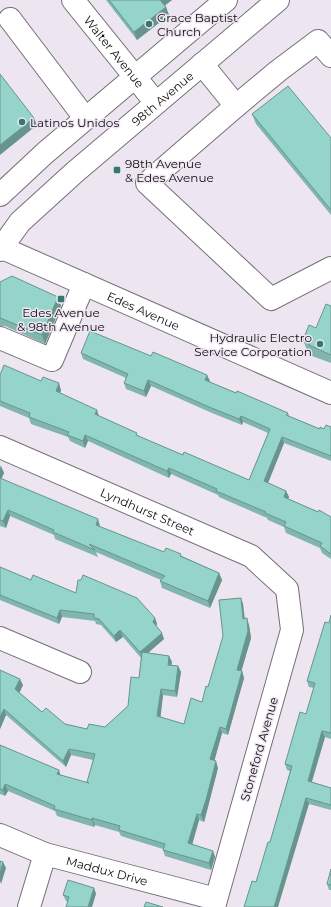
<svg xmlns="http://www.w3.org/2000/svg" width="331" height="907" font-family="Montserrat,sans-serif">
<style>
.lines{fill:none;stroke-linecap:round;stroke-linejoin:round}
.minor-casing{stroke:#756f78;stroke-width:24}
.major-casing{stroke:#756f78;stroke-width:24}
.minor{stroke:#fff;stroke-width:22}
.major{stroke:#fff;stroke-width:22}
.wall{fill:#80b6af}
.shaded-wall{fill:#68948e}
.building{fill:#95d4cb;stroke:#68948e}
.poi-dot{fill:#327971;stroke:#ede6f1;stroke-width:1.5}
.labels{text-anchor:middle;dominant-baseline:central;stroke-width:3;stroke-linejoin:round;paint-order:stroke}
.poi-label{font-size:12px;fill:#100d11;stroke:#ede6f1;text-anchor:start}
.street-label{font-size:12px;fill:#100d11;stroke:#ede6f1}
</style>
<rect width="100%" height="100%" fill="#ede6f1"/>
<g class="lines">
<defs>
<g id="minor">
<path id="s1" d="M73 0 156 103"/>
<path d="M10 19 85 118"/>
<path d="M331 56 318 41 278 71 236 106 147 183 271 299 331 268"/>
<path d="M202 64 236 106"/>
<path id="s2" d="M0 247 331 393"/>
<path d="M0 338 52 360 84 284"/>
<path id="s3" d="M0 447 251 556 287 589 292 630 214 907"/>
<path d="M0 638 80 672"/>
<path id="s4" d="M0 835 45 854 216 899"/>
<path d="M29 907 45 854"/>
</g>
<g id="major">
<path d="M0 195 45 153 226 0"/>
<path id="s5" d="M0 250 20 222 75 172 278 0"/>
</g>
</defs>
<use href="#minor" class="minor-casing"/>
<use href="#major" class="major-casing"/>
<use href="#minor" class="minor"/>
<use href="#major" class="major"/>
</g>
<g class="wall">
<path d="M106 0H172L165 5 169 15 137 40Z"/>
<path d="M252 114 331 138V215L256 124Z"/>
<path d="M0 282 58 297 61 306 45 344 5 326H0Z"/>
<path d="M331 306V363L312 356 311 352 307 350 303 340 316 328Z"/>
<path d="M81 353 210 381 209 382 288 413 289 416 320 429H324L331 427V461L284 443 268 483 286 491 289 497 288 499 331 517V559L322 553 320 548 286 533 284 527 268 520 267 518 219 497 218 495 171 474 169 478 88 441 85 448 70 441 68 437 31 424 29 418 0 406V375L61 390 60 393 99 416 138 436 183 455 249 480 268 433 243 422 242 425 212 413 151 386 146 397 126 389 124 383 126 378 83 359Z"/>
<path d="M0 465 4 473 1 479 100 527 164 552 182 556 219 573 222 580 210 608 162 588 160 581 161 580 96 552 98 557 55 539 54 535 10 516 6 528 0 526Z"/>
<path d="M0 567 31 580 76 593 155 618 157 624 156 626 164 639 148 653 169 656 172 662 171 665 178 666 181 672 177 697 163 695 160 717 184 724 202 702 241 598 243 604 245 619 249 625 251 638 241 671H242L244 678 228 735 222 733 214 761 218 768 208 807 204 822 199 820 192 844 213 851 215 857 211 870 165 856 163 850V849L121 836 119 832 95 825 94 827 57 816 55 811 8 791 5 796 0 794V745L61 775 88 783 87 782 93 760 71 755 66 767 6 715 0 729V670L23 685 19 692 42 712 65 724 87 729 105 727 128 706 139 678 141 658 123 637 116 642 101 625 96 624 95 621 62 617 59 624 0 600Z"/>
<path d="M331 615V739L325 737 312 782 331 788V810L309 804 256 882 270 842 290 771 287 770 285 764 306 714 314 688 309 687 307 681 329 623Z"/>
<path d="M331 869V890H329L327 884Z"/>
<path d="M94 888 96 894 68 902 66 901 63 895Z"/>
</g>
<g class="shaded-wall">
<path d="M160 0H172L163 7Z"/>
<path d="M166 7 169 15 137 40 134 32Z"/>
<path d="M34 118 37 125 0 155V145Z"/>
<path d="M58 297 61 306 45 344 42 335Z"/>
<path d="M207 375 210 381 207 387 205 380Z"/>
<path d="M148 380 151 386 146 397 144 391Z"/>
<path d="M59 383 61 390 58 398 56 391Z"/>
<path d="M97 410 99 416 97 421 95 414Z"/>
<path d="M241 416 243 422 242 425 239 419Z"/>
<path d="M85 435 88 441 85 448 83 441Z"/>
<path d="M282 437 284 443 266 488 264 481Z"/>
<path d="M1 466 4 473 0 482V469Z"/>
<path d="M169 468 171 474 169 478 167 471Z"/>
<path d="M286 491 289 497 286 503 284 497Z"/>
<path d="M8 510 10 516 6 528 3 521Z"/>
<path d="M98 519 100 526 98 532 96 525Z"/>
<path d="M219 573 222 580 210 608 208 601Z"/>
<path d="M241 598 243 604 245 625 243 619Z"/>
<path d="M60 610 62 617 59 624 57 618Z"/>
<path d="M155 618 157 624 155 629 153 622Z"/>
<path d="M247 618 249 625 251 638 240 676 237 670Z"/>
<path d="M120 630 123 637 116 642 114 636Z"/>
<path d="M162 633 164 639 142 658 140 652Z"/>
<path d="M169 656 172 662 170 671 168 665Z"/>
<path d="M178 666 181 672 177 697 175 691Z"/>
<path d="M242 671 244 678 228 735 226 729Z"/>
<path d="M20 679 23 685 18 696 15 689Z"/>
<path d="M161 689 163 695 160 722 157 716Z"/>
<path d="M4 709 6 715 0 729V717Z"/>
<path d="M220 727 222 733 213 766 210 759Z"/>
<path d="M322 731 325 737 310 787 308 781Z"/>
<path d="M69 749 71 755 66 767 63 761Z"/>
<path d="M216 761 218 768 204 822 201 815Z"/>
<path d="M59 770 61 777 57 774Z"/>
<path d="M5 784 8 791 5 796 3 790Z"/>
<path d="M306 798 309 804 278 907H274Z"/>
<path d="M197 814 199 820 191 849 188 843Z"/>
<path d="M92 818 95 825 94 827 92 820Z"/>
<path d="M213 851 215 857 211 870 209 863Z"/>
<path d="M3 862 6 868 1 884 0 881V874Z"/>
<path d="M94 888 96 894 92 907H88Z"/>
</g>
<g class="building">
<path d="M109 0H160L166 7 134 32Z"/>
<path d="M0 74 34 118 0 145Z"/>
<path d="M288 86 331 138V210L252 114Z"/>
<path d="M12 276 58 297 42 335 0 318V282Z"/>
<path d="M326 304 331 306V355L309 345 310 343 303 340 309 325 316 328Z"/>
<path d="M90 331 151 356 153 352 207 375 205 380 236 393 237 391 288 413 286 415 320 429V427L324 429 326 425 331 427V456L282 437 264 481 286 491 284 497 318 512 319 510 331 517V554L320 546 322 543 284 526 286 522 265 513 266 512 216 491 217 489 169 468 167 471 85 435 83 441 67 435 69 432 29 417 30 413 0 401V375L4 365 41 381 43 377 59 383 56 391 97 410 95 414 137 433 136 435 183 455 184 452 249 480 270 429 241 416 239 419 209 407 148 380 144 391 124 383 128 374 81 353Z"/>
<path d="M0 478 98 519 96 525 164 552 166 548 181 554 180 556 219 573 208 601 160 581 165 576 89 544 95 550 53 532 54 530 8 510 3 521 0 520Z"/>
<path d="M0 567 31 580 33 575 76 593 78 580H81L83 575 137 598 155 618 153 622 162 633 140 652 120 630 114 636 99 619 94 618V614L60 610 57 618 0 595Z"/>
<path d="M241 598 243 619 247 618 248 631 237 670 242 671 226 729 220 727 210 759 216 761 206 800 201 815 197 814 188 843 213 851 209 863 163 850 165 844 119 830 120 826 92 818V820L54 809 55 806 5 784 3 790 0 789V745L59 770 57 774 89 783 87 782 95 754 69 749 63 761 4 709 0 717V670L20 679 15 689 42 712 46 708 65 724 87 729 89 724 105 727 128 706 131 677 139 678 142 652 169 656 168 665 178 666 175 691 161 689 157 716 184 724 191 698 202 702 206 686 208 687 223 636 219 600Z"/>
<path d="M331 615V733L322 731 308 781 331 788V805L306 798 274 907H244L252 881 256 882 268 842H270L292 766 285 764 300 712 306 714 315 683 307 681 325 622 329 623Z"/>
<path d="M0 861 3 862 0 874Z"/>
<path d="M331 869V885L327 884Z"/>
<path d="M68 880 94 888 88 907H66L69 897 63 895Z"/>
<path d="M146 902 163 907H144Z"/>
</g>
<g class="poi-dot">
<circle cx="149" cy="24" r="4"/>
<circle cx="22" cy="122" r="4"/>
<rect x="113" y="166" width="8" height="8" rx="2"/>
<rect x="57" y="295" width="8" height="8" rx="2"/>
<circle cx="320" cy="344" r="4"/>
</g>
<g class="labels">
<g class="poi-label">
<text x="157" y="17">Grace Baptist<tspan x="157" dy="14">Church</tspan></text>
<text x="30" y="122">Latinos Unidos</text>
<text x="125" y="163">98th Avenue<tspan x="125" dy="14">&amp; Edes Avenue</tspan></text>
<text x="61" y="312" text-anchor="middle">Edes Avenue<tspan x="61" dy="14">&amp; 98th Avenue</tspan></text>
<text x="312" y="337" text-anchor="end">Hydraulic Electro<tspan x="312" dy="14">Service Corporation</tspan></text>
</g>
<g class="street-label">
<text stroke="none"><textPath href="#s1" startOffset="66">Walter Avenue</textPath></text>
<text stroke="none"><textPath href="#s5" startOffset="223">98th Avenue</textPath></text>
<text stroke="none"><textPath href="#s2" startOffset="157">Edes Avenue</textPath></text>
<text stroke="none"><textPath href="#s3" startOffset="161">Lyndhurst Street</textPath></text>
<text transform="translate(259 749) rotate(-74)">Stoneford Avenue</text>
<text stroke="none"><textPath href="#s4" startOffset="113">Maddux Drive</textPath></text>
</g>
</g>
</svg>
